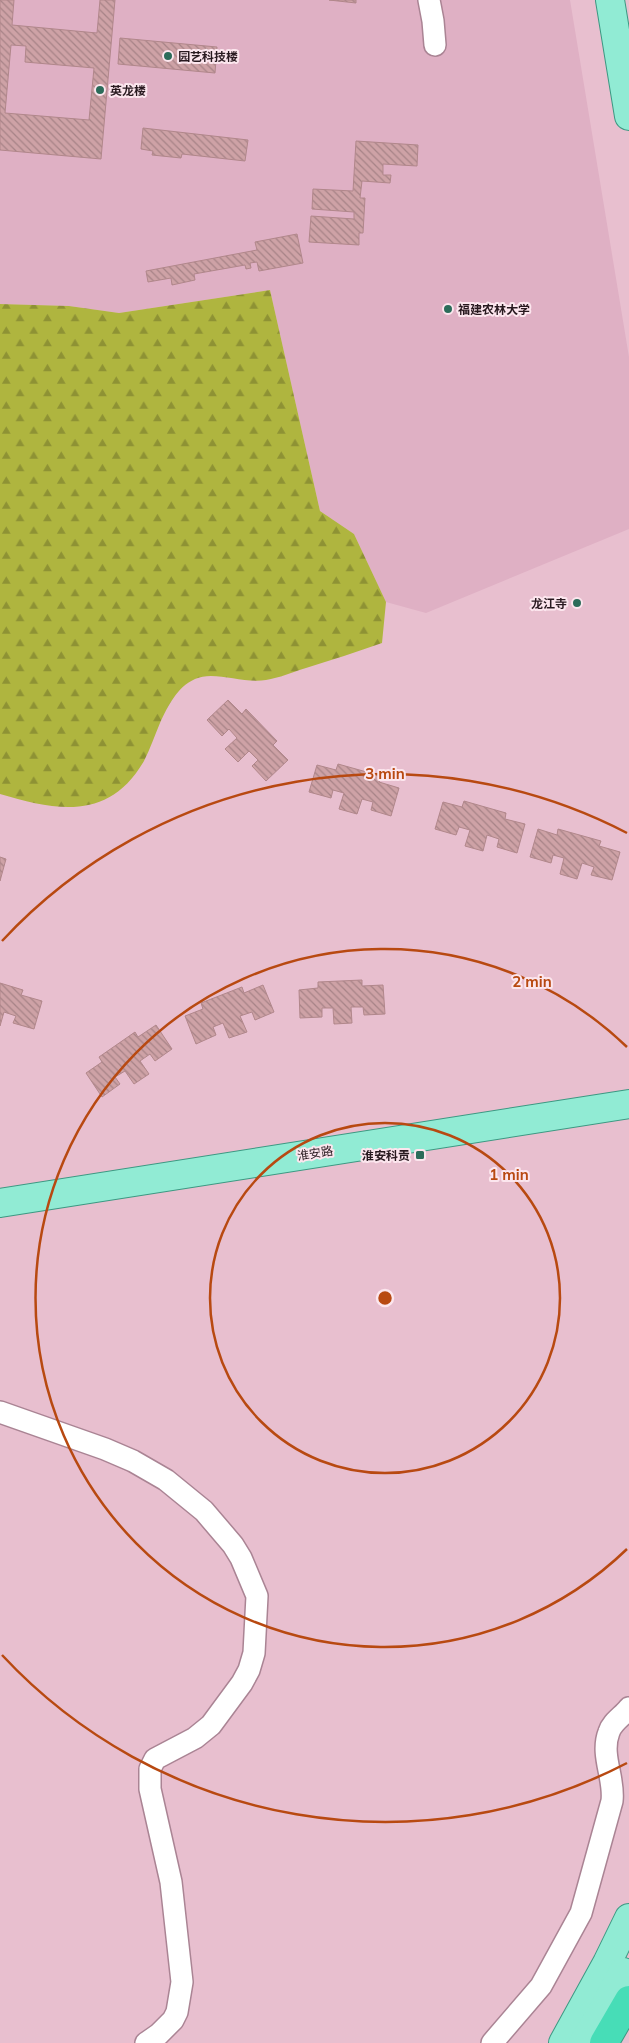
<svg xmlns="http://www.w3.org/2000/svg" width="629" height="2043" font-family="Mulish,'Noto Sans SC',sans-serif">
<style>
.built{fill:#dfb0c4}
.forest{fill:url(#forest-firs)}
.building{fill:url(#building-back-hatch);stroke:#b1878b;fill-rule:evenodd}
.lines{fill:none;stroke-linecap:round;stroke-linejoin:round}
.minor-casing{stroke:#aa8494;stroke-width:24}
.major-casing{stroke:#3c9882;stroke-width:30}
.highway-casing{stroke:#3c9882;stroke-width:30}
.minor{stroke:#fff;stroke-width:21}
.major{stroke:#91ebd4;stroke-width:28}
.highway{stroke:#47ddb7;stroke-width:28}
.ring{fill:none;stroke:#b84911;stroke-width:2.5}
.poi-dot{fill:#2c6c5a;stroke:#fce6ee;stroke-width:2}
.labels{text-anchor:middle;dominant-baseline:central;stroke-width:4;stroke-linejoin:round;paint-order:stroke}
.poi-label{font-size:12px;font-weight:bold;fill:#28191f;stroke:#fce6ee;text-anchor:start}
.street-label{font-size:12px;fill:#28191f;stroke:#fce6ee}
.centre{fill:#b84911;stroke:#fce6ee;stroke-width:2.5}
.ring-label{font-size:15px;text-anchor:middle;font-weight:bold;fill:#b84911;stroke:#fce6ee;stroke-width:4;stroke-linejoin:round;paint-order:stroke}
</style>
<defs>
<pattern id="forest-firs" width="22" height="20" patternUnits="userSpaceOnUse" patternTransform="scale(1.25)"><rect width="22" height="20" fill="#afb53f"/><path d="M5 1l3.5 6h-7zM16 11l3.5 6h-7z" fill="#8e9234"/></pattern>
<pattern id="building-back-hatch" width="6" height="6" patternUnits="userSpaceOnUse" patternTransform="scale(1.25)"><rect width="6" height="6" fill="#cea2a6"/><path d="M-1 5l2 2M0 0l6 6M5-1l2 2" fill="none" stroke="#a78387"/></pattern>
</defs>
<rect width="100%" height="100%" fill="#e8bfcf"/>
<path class="built" d="M0 0H570L629 357V529L426 613 386 602 354 534 320 511 270 290 119 313 69 306 0 304Z"/>
<path class="forest" d="M270 290 320 511 354 534 386 602 382 643C357 652 331 660 306 668 293 672 279 678 266 680 242 684 214 670 195 679 177 687 168 706 160 723 155 735 150 749 144 761 109 821 57 811 0 794V304L69 306 119 313Z"/>
<g class="building">
<path d="M0 0H14L12 25 97 33 100 0H115L101 159 0 150ZM11 45 26 46 25 62 94 68 89 120 5 113Z"/>
<path d="M329 0H356V3Z"/>
<path d="M120 38 217 47 215 73 118 64Z"/>
<path d="M143 128 248 140 245 161 182 154 181 158 152 155 153 151 141 149Z"/>
<path d="M356 141 418 145 417 166 383 164V175H391L390 183 362 181 360 198H365L363 233H359V245L309 242 311 216 354 219V212L312 209 313 189 353 191Z"/>
<path d="M297 234 303 263 259 271 257 262 250 263 251 268 246 269 245 265 194 274 195 280 172 285 171 278 148 282 146 271 257 250 255 242Z"/>
<path d="M228 700 242 714 246 709 277 741 273 745 288 760 266 781 252 766 258 760 249 751 238 762 225 749 237 738 229 729 222 736 207 720Z"/>
<path d="M338 764 381 776 379 782 399 788 391 816 371 810 373 802 362 799 357 814 339 809 344 793 333 790 331 798 309 792 317 765 336 770Z"/>
<path d="M464 801 506 813 505 819 525 824 517 853 497 847 499 839 487 835 483 851 465 846 470 830 459 827 456 835 435 829 443 802 462 807Z"/>
<path d="M538 829 557 835 558 829 601 841 599 846 620 852 612 880 591 875 594 867 582 863 577 879 560 874 564 858 553 855 551 863 530 857Z"/>
<path d="M0 857 6 859 0 881Z"/>
<path d="M362 980V986L383 985 385 1014 364 1015 363 1007H351L352 1023 334 1024 333 1008H322V1017L300 1018 299 990 318 988V982Z"/>
<path d="M0 983 23 990 21 995 42 1001 34 1029 13 1023 16 1016 4 1012 0 1026Z"/>
<path d="M263 985 274 1012 255 1020 252 1012 240 1016 247 1032 229 1038 223 1023 213 1027 216 1035 196 1044 185 1016 203 1009 201 1003 242 987 244 993Z"/>
<path d="M156 1025 172 1049 155 1061 150 1054 140 1061 149 1074 134 1084 125 1071 115 1077 120 1084 102 1097 86 1073 102 1062 99 1057 135 1032 138 1037Z"/>
</g>
<g class="lines">
<defs>
<g id="minor">
<path d="M429 0 433 21 435 45"/>
<path d="M0 1412 105 1449 133 1461 166 1480 204 1511 233 1545 241 1558 257 1596 254 1653 249 1670 242 1683 211 1725 195 1738 155 1759 150 1769V1789L171 1882 182 1982 177 2012 173 2020 159 2034 146 2043"/>
<path d="M492 2043 541 1986 581 1913 612 1801C615 1778 600 1755 609 1732 612 1722 623 1716 629 1708"/>
</g>
<g id="major">
<path d="M610 0 629 116"/>
<path d="M0 1203 629 1104"/>
<path d="M563 2043 607 1963 629 1918"/>
<path d="M583 2043 603 2010 623 1972"/>
</g>
<path id="highway" d="M604 2043 629 2000"/>
</defs>
<use href="#minor" class="minor-casing"/>
<use href="#major" class="major-casing"/>
<use href="#highway" class="highway-casing"/>
<use href="#minor" class="minor"/>
<use href="#major" class="major"/>
<use href="#highway" class="highway"/>
</g>
<g class="ring">
<circle cx="385" cy="1298" r="175"/>
<path d="M627 1549A349 349 0 1 1 627 1047"/>
<path d="M627 1763A524 524 0 0 1 2 1655M2 941A524 524 0 0 1 627 833"/>
</g>
<g class="poi-dot">
<circle cx="168" cy="56" r="5"/>
<circle cx="100" cy="90" r="5"/>
<circle cx="448" cy="309" r="5"/>
<circle cx="577" cy="603" r="5"/>
<rect x="415" y="1150" width="10" height="10" rx="2.5"/>
</g>
<g class="labels">
<g class="poi-label">
<text x="178" y="56">园艺科技楼</text>
<text x="110" y="90">英龙楼</text>
<text x="458" y="309">福建农林大学</text>
<text x="567" y="603" text-anchor="end">龙江寺</text>
<text x="410" y="1155" text-anchor="end">淮安科贡</text>
</g>
<g class="street-label">
<text transform="translate(315 1153) rotate(-9)">淮安路</text>
</g>
</g>
<circle cx="385" cy="1298" r="8" class="centre"/>
<g class="ring-label">
<text x="385" y="779">3 min</text>
<text x="532" y="987">2 min</text>
<text x="509" y="1180">1 min</text>
</g>
</svg>
